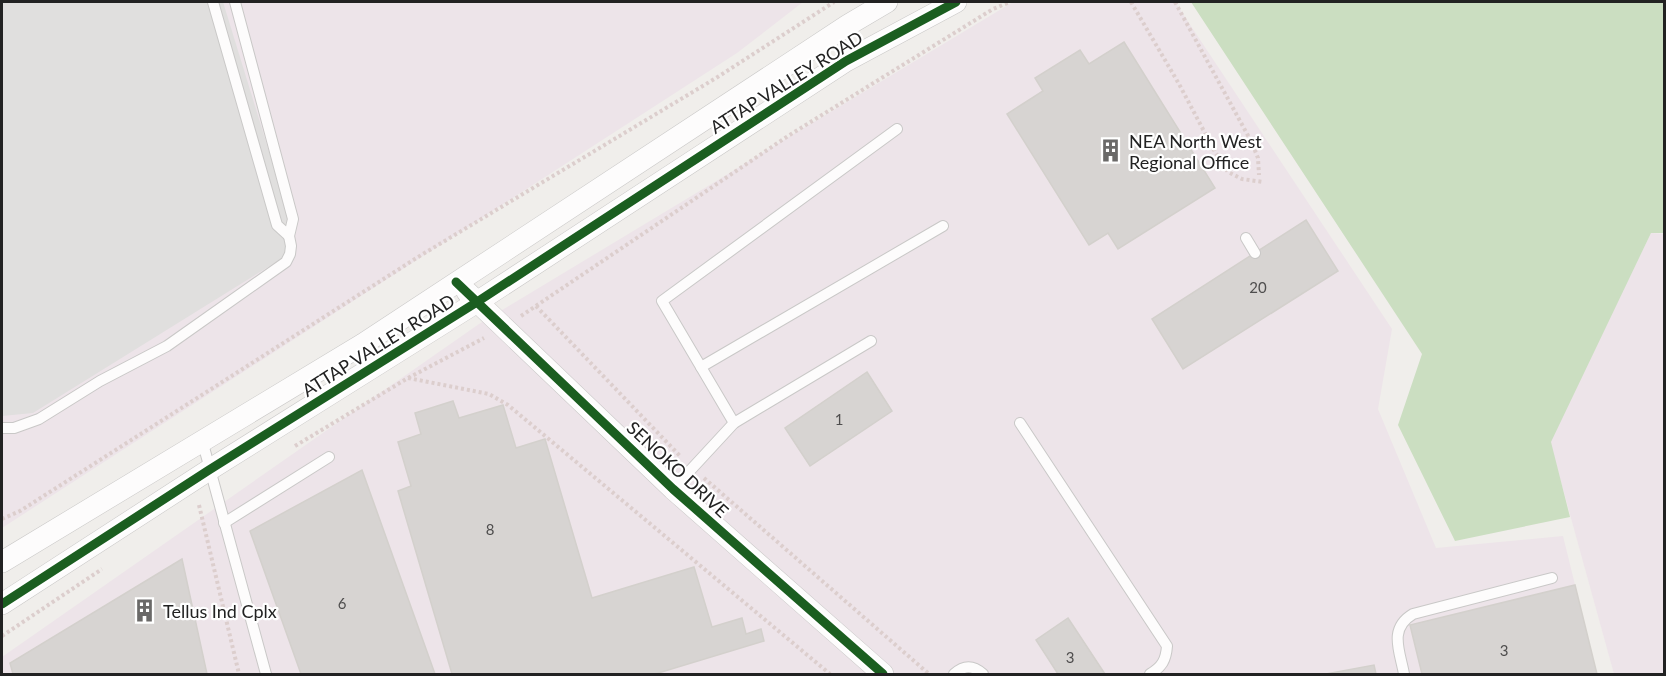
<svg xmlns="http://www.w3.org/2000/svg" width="1666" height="676" font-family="Lato,sans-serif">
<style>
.industrial{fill:#ede4e9}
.forest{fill:#cbdec1}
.parking{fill:#e0dfde}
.building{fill:#d7d4d2;stroke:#d3d0cc;stroke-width:1.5}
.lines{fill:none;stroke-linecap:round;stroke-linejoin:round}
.lane-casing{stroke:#c9c8c7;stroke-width:12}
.street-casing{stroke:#c9c8c7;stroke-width:22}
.path{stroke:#dccecd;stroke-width:4;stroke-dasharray:3 3;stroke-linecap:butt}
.lane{stroke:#fdfcfc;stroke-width:10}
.street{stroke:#fdfcfc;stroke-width:21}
.cycleway-casing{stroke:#fff;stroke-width:13}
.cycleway{stroke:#1b5e20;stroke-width:9}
.labels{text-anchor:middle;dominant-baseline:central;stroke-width:4.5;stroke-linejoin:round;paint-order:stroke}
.number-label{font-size:15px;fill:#4f4e4e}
.street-label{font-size:18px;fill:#222;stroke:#fff}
.poi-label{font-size:18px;fill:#222;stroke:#fff;text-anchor:start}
</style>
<rect width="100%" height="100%" fill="#f0eeeb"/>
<g class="industrial">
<path d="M2 2H803L737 53 2 528Z"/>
<path d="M1013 2H1175L1392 329 1378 409 1436 548 1563 536 1597 674H2V657L479 324Z"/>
<path d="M1651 233 1664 234V674H1614L1550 442Z"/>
</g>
<path class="forest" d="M1191 2H1664V233H1651L1551 442 1570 517 1455 541 1398 425 1422 354Z"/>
<path class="parking" d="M2 2H223L294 233 286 256 33 413 2 416Z"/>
<g class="building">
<path d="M1124 42 1215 188 1118 249 1108 233 1089 245 1007 114 1043 91 1035 78 1080 50 1089 64Z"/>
<path d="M1306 220 1338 271 1183 369 1152 319Z"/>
<path d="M867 372 892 411 810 466 785 428Z"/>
<path d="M453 401 459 418 503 405 516 448 545 439 592 598 694 567 712 627 742 618 746 634 761 629 764 641 655 674H452L398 491 411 486 398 442 421 434 415 413Z"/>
<path d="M362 470 435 674H301L250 531Z"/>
<path d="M182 559 207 674H13L10 663Z"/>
<path d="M1575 585 1597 674H1422L1410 625Z"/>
<path d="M1068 618 1105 674H1058L1036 640Z"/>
<path d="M1374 665 1376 674H1326Z"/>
</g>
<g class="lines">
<defs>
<g id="lane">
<path d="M213 2 277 225 289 236"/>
<path d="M1246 238 1255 253"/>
<path d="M701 367 943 226"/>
<path d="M734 423 662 301 897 129"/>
<path d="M1020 423 1167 646C1166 660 1162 667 1150 674"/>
<path d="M2 428H14L39 419 100 381 167 346 286 262 290 254 291 246 289 236 293 219 235 2"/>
<path d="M202 440 266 674"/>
<path d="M673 489 734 423 871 341"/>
<path d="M224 523 329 457"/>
<path d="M954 674C964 665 973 665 983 674"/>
<path d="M1404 674C1400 651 1388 629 1413 614L1552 578"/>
</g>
<g id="street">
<path d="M467 292 673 489 883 674"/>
<path d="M2 562 363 344 848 25 887 2"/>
<path d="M2 604 209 470 477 302 846 61 956 2"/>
</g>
</defs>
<use href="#lane" class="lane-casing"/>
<use href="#street" class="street-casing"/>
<g class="path">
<path d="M1131 2 1179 84 1215 152 1228 172 1242 179 1263 182"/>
<path d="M1175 2 1251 141 1258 158 1259 175"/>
<path d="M536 306 681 457"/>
<path d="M521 316 788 136 993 9 1010 2"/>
<path d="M408 378 489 394 508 405 830 674"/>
<path d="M295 446 408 378 484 338"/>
<path d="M704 478 929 674"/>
<path d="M199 505 239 674"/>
<path d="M2 519 20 511 418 257 716 78 834 2"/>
<path d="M2 636 102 569"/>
</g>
<use href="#lane" class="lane"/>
<use href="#street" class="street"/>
<defs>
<g id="cycleway">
<path d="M456 282 673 489 883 674"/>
<path d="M2 604 209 470 477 302 846 61 956 2"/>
</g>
</defs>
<use href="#cycleway" class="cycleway-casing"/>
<use href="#cycleway" class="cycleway"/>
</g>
<defs>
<symbol id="building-bare" viewBox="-9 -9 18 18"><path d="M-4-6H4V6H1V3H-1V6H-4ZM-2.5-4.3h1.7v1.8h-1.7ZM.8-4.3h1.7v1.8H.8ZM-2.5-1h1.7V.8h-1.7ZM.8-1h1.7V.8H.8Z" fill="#6a6968" stroke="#fff" stroke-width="2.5" paint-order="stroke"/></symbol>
</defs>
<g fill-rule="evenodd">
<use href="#building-bare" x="1094" y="134" width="33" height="33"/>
<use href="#building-bare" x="128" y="594" width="33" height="33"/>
</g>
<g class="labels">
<g class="number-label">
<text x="1258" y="287">20</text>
<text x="839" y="419">1</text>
<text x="490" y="529">8</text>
<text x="342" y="603">6</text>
<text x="1504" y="650">3</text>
<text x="1070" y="657">3</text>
</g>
<g class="street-label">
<text transform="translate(786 82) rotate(-32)">ATTAP VALLEY ROAD</text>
<text transform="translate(378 345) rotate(-32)">ATTAP VALLEY ROAD</text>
<text transform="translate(678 469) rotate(43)">SENOKO DRIVE</text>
</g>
<g class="poi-label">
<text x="1129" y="141">NEA North West<tspan x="1129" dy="21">Regional Office</tspan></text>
<text x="163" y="611">Tellus Ind Cplx</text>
</g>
</g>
<rect width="1666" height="676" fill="none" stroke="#222222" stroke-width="6"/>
</svg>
